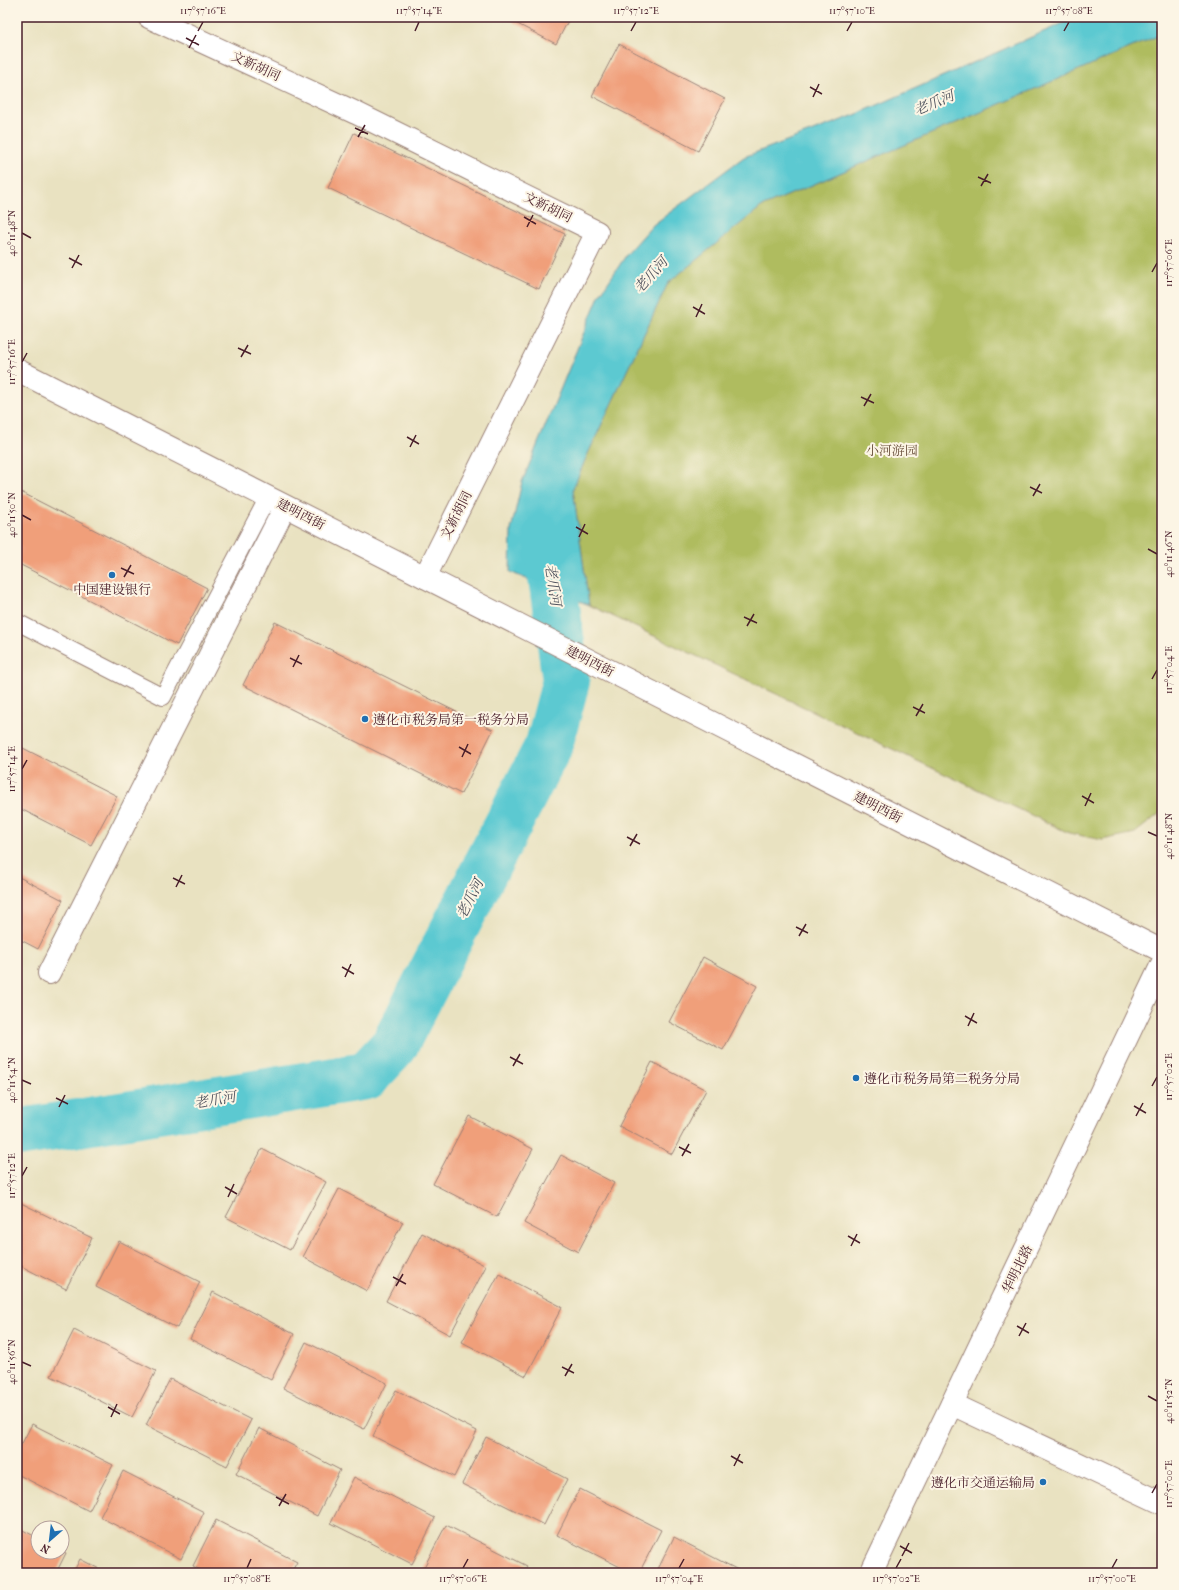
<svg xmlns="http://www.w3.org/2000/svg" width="1179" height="1590" font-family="'IM FELL French Canon','Noto Serif SC',serif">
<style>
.green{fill:#afbc5f;stroke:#7c6e45}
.water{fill:#5bc9d1;stroke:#52747e}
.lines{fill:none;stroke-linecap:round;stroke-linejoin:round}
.river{stroke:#5bc9d1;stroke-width:48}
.building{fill:#f09f7a}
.service-casing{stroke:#9a8076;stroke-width:18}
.minor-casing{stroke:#9a8076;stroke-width:24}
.secondary-casing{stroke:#9a8076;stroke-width:24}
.primary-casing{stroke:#9a8076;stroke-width:24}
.service{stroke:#fff;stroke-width:16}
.minor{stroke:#fff;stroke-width:22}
.secondary{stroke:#fff;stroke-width:22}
.primary{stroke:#fff;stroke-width:22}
.ticks{fill:none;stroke:#4a1f2b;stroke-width:1.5}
.poi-dot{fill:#1f6fb2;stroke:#fcf5e5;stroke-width:1.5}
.labels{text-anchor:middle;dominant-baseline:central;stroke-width:4;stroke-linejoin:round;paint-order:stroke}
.street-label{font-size:13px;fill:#4a1f2b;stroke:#fcf5e5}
.park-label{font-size:13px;fill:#684e3b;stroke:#fcf5e5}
.poi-label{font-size:13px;fill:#4a1f2b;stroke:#fcf5e5;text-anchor:start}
.water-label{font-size:14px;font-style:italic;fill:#4f525d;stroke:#fcf5e5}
.neatline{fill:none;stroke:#4a1f2b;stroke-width:1.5}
.ticks-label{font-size:10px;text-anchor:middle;fill:#4a1f2b}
</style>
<rect width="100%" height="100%" fill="#fcf5e5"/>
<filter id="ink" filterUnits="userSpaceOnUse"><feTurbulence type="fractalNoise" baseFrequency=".025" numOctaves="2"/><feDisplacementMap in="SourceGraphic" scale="8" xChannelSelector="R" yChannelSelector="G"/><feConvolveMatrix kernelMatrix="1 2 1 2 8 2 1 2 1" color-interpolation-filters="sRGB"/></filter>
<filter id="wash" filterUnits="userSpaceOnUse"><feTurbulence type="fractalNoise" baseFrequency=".012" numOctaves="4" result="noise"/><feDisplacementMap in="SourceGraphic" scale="16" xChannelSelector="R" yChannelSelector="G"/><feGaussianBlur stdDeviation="0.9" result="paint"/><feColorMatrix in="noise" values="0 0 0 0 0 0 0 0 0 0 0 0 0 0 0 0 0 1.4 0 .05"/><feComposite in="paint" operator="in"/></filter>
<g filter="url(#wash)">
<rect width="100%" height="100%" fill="#e9e2c1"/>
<path class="green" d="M1162 34V807L1159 814 1135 833 1102 840 1069 833 589 605 573 489 585 460 668 283 761 207Z"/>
<path class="water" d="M1077 17H1162V34L761 207 668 283 585 460 573 489 589 605 510 572 511 530 522 482 599 296 627 254 653 225 744 157 855 115Z"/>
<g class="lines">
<path class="river" d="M17 1133 366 1076 394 1046 549 745 566 681 545 525"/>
</g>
<g id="blocks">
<g class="building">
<path d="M504 17H570L556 44Z"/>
<path d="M619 44 725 99 698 151 592 96Z"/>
<path d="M354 133 565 234 539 289 328 188Z"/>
<path d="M17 490 207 588 177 645 17 563Z"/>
<path d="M275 622 493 730 461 794 243 685Z"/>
<path d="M17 745 117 796 91 845 17 807Z"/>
<path d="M17 876 63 900 38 949 17 938Z"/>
<path d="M703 957 757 986 723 1050 669 1022Z"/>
<path d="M652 1062 706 1090 672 1154 619 1126Z"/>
<path d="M469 1116 533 1149 497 1217 433 1184Z"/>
<path d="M262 1149 326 1182 290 1250 226 1217Z"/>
<path d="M561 1155 614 1183 578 1252 524 1223Z"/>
<path d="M339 1189 403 1222 367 1291 303 1257Z"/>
<path d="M17 1201 92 1238 66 1289 17 1264Z"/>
<path d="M422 1233 486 1266 450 1335 386 1301Z"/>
<path d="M119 1241 200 1282 177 1328 96 1287Z"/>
<path d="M499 1274 562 1307 526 1376 462 1342Z"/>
<path d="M213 1292 294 1334 271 1380 190 1339Z"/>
<path d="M74 1330 156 1371 132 1417 51 1376Z"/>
<path d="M306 1342 387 1383 364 1429 283 1388Z"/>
<path d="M170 1379 251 1420 227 1466 146 1425Z"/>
<path d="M396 1390 477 1431 454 1477 373 1436Z"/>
<path d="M32 1424 113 1465 89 1511 17 1474V1453Z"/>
<path d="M259 1428 340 1470 317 1516 236 1474Z"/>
<path d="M486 1437 567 1479 544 1525 462 1484Z"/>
<path d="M123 1471 204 1512 181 1559 100 1517Z"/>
<path d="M354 1477 435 1518 412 1564 331 1523Z"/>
<path d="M580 1489 661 1530 639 1573H632L557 1535Z"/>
<path d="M216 1520 297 1562 291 1573H206L193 1566Z"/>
<path d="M446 1525 527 1566 523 1573H426L422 1571Z"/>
<path d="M17 1527 38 1538V1552H62V1550L66 1553 56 1573H17Z"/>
<path d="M674 1537 744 1573H656Z"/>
<path d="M80 1559 107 1573H73Z"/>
</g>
</g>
</g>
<g filter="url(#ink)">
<use href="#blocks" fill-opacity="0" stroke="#9a8076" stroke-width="1"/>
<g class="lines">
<defs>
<path id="service" d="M17 622 163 697 268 497"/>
<g id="minor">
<path d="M149 17 356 113 597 232 425 577"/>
<path d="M49 973 285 507"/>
<path d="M952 1404 1162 1503"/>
</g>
<path id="secondary" d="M17 370 1162 951"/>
<path id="primary" d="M871 1573 1162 964"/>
</defs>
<use href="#service" class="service-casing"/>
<use href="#minor" class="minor-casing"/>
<use href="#secondary" class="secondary-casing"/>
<use href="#primary" class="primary-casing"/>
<use href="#service" class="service"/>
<use href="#minor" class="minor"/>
<use href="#secondary" class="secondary"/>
<use href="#primary" class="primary"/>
</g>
</g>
<path class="ticks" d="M198 31 203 22M415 31 419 22M631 31 636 22M847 31 852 22M1064 31 1069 22M186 38 199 45M189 48 196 35M810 87 822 94M813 97 819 84M355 128 368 134M358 137 365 125M978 177 991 183M981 186 988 174M524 217 536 224M527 227 533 215M22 233 31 238M69 258 82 265M72 268 79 255M1152 272 1157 263M693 307 705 314M696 317 702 304M238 348 251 354M241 357 248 345M22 362 27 353M861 397 874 403M864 406 871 394M407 437 419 444M410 447 416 435M1030 487 1042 493M1033 496 1040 484M22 515 31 520M576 527 588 534M579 537 585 524M1148 549 1157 554M121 568 134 574M124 577 131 565M744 617 757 623M747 626 754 614M290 658 302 664M293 667 299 655M1152 679 1157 670M913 707 925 713M916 716 923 704M459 747 471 754M462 757 468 744M22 769 27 760M1082 796 1094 803M1085 806 1091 793M1148 832 1157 836M627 837 640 844M630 846 637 834M173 878 185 884M176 887 182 875M796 927 808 933M799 936 806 924M342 967 354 974M345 977 351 964M965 1016 977 1023M968 1026 974 1013M510 1057 523 1064M513 1066 520 1054M22 1080 31 1084M1152 1086 1157 1077M56 1098 68 1104M1134 1106 1146 1113M59 1107 65 1095M1136 1116 1143 1103M679 1147 691 1153M682 1156 689 1144M22 1176 27 1167M225 1187 237 1194M228 1197 234 1184M848 1236 860 1243M851 1246 857 1234M393 1277 406 1284M396 1286 403 1274M1017 1326 1029 1333M1019 1336 1026 1323M22 1362 31 1366M562 1367 574 1373M565 1376 572 1364M1148 1396 1157 1401M108 1407 120 1414M111 1417 117 1404M731 1456 743 1463M734 1466 740 1454M1152 1493 1157 1484M276 1497 289 1504M279 1506 286 1494M900 1546 912 1553M902 1556 909 1543M247 1568 251 1559M463 1568 468 1559M679 1568 684 1559M896 1568 901 1559M1112 1568 1117 1559"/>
<g class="poi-dot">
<circle cx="112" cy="575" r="4"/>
<circle cx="365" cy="719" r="4"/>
<circle cx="856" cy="1078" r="4"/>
<circle cx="1043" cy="1482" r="4"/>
</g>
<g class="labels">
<g class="street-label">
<text transform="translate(256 66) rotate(25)">文新胡同</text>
<text transform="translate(548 207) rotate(26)">文新胡同</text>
<text transform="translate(301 514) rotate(27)">建明西街</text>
<text transform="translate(456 515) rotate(-63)">文新胡同</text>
<text transform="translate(590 661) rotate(27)">建明西街</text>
<text transform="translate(878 807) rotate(27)">建明西街</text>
<text transform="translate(1017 1269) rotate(-64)">华明北路</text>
</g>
<g class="park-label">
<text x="892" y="450">小河游园</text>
</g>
<g class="poi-label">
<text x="112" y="589" text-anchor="middle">中国建设银行</text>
<text x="373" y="719">遵化市税务局第一税务分局</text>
<text x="864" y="1078">遵化市税务局第二税务分局</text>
<text x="1035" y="1482" text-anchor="end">遵化市交通运输局</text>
</g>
<g class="water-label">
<text transform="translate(934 103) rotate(-23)">老爪河</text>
<text transform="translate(651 275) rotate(-48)">老爪河</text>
<text transform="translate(553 585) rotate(82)">老爪河</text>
<text transform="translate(470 899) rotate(-63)">老爪河</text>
<text transform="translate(215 1100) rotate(-9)">老爪河</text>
</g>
</g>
<rect width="1179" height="1590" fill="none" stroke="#fcf5e5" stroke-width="44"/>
<g transform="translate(50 1540) rotate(208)"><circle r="19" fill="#fcf5e5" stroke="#b59f9b"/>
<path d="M0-3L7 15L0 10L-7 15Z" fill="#1f6fb2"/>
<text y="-6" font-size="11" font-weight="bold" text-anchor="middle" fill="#4a1f2b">N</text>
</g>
<rect x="22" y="22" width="1135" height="1546" class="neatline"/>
<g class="ticks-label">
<text x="203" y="14">117°57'16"E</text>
<text x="419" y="14">117°57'14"E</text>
<text x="636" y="14">117°57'12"E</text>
<text x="852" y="14">117°57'10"E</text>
<text x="1069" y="14">117°57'08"E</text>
<text transform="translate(11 233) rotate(-90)" y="4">40°11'48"N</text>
<text transform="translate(1168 263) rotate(-90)" y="4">117°57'06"E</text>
<text transform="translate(11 362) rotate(-90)" y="4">117°57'16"E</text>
<text transform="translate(11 515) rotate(-90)" y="4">40°11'50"N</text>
<text transform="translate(1168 554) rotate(-90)" y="4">40°11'46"N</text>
<text transform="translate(1168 670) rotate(-90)" y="4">117°57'04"E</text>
<text transform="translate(11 769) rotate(-90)" y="4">117°57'14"E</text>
<text transform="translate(1168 836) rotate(-90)" y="4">40°11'48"N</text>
<text transform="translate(1168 1077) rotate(-90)" y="4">117°57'02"E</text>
<text transform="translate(11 1080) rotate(-90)" y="4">40°11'54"N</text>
<text transform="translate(11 1176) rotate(-90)" y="4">117°57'12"E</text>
<text transform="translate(11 1362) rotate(-90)" y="4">40°11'56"N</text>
<text transform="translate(1168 1401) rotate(-90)" y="4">40°11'52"N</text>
<text transform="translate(1168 1484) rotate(-90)" y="4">117°57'00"E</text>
<text x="247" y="1582">117°57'08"E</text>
<text x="463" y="1582">117°57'06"E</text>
<text x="679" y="1582">117°57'04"E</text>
<text x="896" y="1582">117°57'02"E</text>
<text x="1112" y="1582">117°57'00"E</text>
</g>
</svg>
